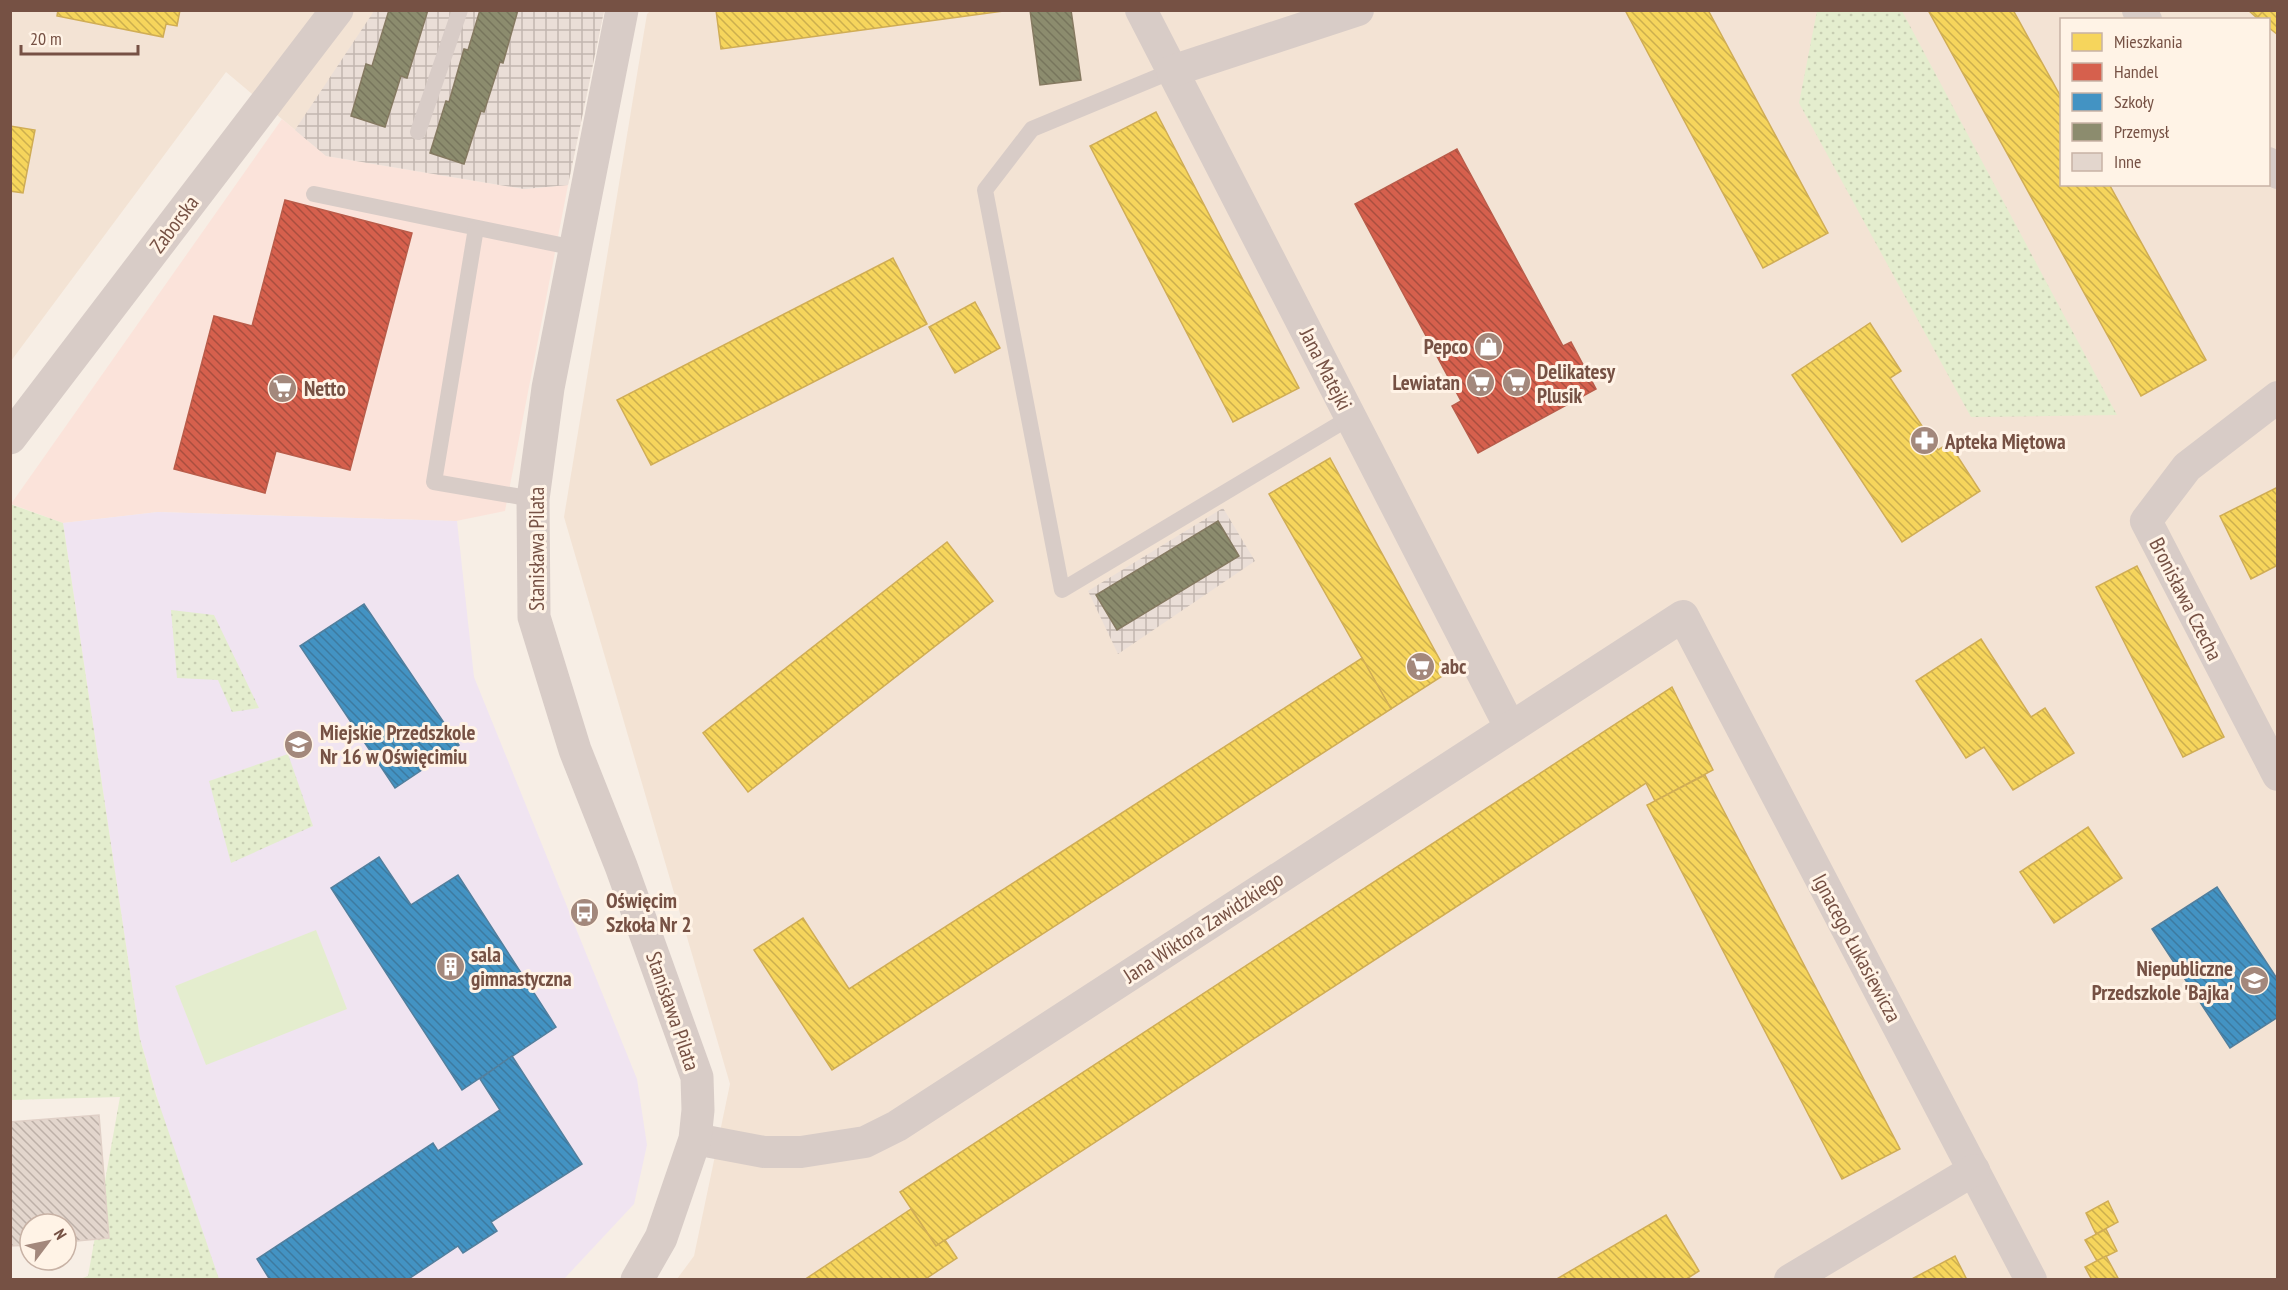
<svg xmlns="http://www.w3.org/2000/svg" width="2288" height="1290" font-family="'PT Sans Narrow',sans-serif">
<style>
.residential{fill:#f3e3d4;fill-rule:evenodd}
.commercial{fill:#fbe3da}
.industrial{fill:url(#industrial-grid)}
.education{fill:#f0e4f1}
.grass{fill:url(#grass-dots)}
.pitch{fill:#e4edce}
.homes{fill:url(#homes-back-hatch);stroke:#d0ad55;stroke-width:1.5}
.shops{fill:url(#shops-back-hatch);stroke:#b95c4a;stroke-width:1.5}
.schools{fill:url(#schools-back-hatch);stroke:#527f9d;stroke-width:1.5}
.industry{fill:url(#industry-back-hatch);stroke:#857a61;stroke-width:1.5}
.building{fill:url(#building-back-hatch);stroke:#e0d0c7;stroke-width:1.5}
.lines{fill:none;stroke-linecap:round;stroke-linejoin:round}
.service{stroke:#d8ccc7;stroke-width:16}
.minor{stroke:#d8ccc7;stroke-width:32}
.tertiary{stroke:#d8ccc7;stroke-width:33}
.labels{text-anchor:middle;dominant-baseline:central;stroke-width:6;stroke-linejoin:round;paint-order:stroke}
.street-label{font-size:21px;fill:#765144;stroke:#fff3e6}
.poi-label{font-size:21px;font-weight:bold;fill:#765144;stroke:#fff3e6;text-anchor:start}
</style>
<defs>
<pattern id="industrial-grid" width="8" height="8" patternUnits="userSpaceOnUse" patternTransform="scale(1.5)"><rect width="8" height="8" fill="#eaded7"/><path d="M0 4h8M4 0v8" fill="none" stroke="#c2b6b0"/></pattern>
<pattern id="grass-dots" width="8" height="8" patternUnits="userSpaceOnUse" patternTransform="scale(1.5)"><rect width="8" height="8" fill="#e4edce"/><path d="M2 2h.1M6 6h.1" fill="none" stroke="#c7cdb2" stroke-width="1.8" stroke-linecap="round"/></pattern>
<pattern id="homes-back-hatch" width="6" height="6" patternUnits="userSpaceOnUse" patternTransform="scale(1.5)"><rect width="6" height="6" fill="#f6d55c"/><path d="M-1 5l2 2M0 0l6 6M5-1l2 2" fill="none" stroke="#ccaf4e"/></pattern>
<pattern id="shops-back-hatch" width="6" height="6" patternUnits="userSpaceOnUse" patternTransform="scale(1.5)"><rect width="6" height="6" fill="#d6604d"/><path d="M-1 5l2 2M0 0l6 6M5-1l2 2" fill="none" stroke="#a94e3f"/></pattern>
<pattern id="schools-back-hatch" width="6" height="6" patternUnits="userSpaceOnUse" patternTransform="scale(1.5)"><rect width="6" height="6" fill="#4393c3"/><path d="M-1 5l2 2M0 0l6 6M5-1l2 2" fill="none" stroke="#3d7aa0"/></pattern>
<pattern id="industry-back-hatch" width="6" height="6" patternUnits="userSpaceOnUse" patternTransform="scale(1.5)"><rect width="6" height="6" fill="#8c8c6e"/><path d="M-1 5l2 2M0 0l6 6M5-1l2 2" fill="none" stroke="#77755c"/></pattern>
<pattern id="building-back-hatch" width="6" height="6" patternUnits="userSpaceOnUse" patternTransform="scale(1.5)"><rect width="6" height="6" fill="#e3d6cd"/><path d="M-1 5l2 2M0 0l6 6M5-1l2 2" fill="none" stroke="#bdb0a8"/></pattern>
</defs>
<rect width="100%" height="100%" fill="#f7eee5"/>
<g class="residential">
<path d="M11 11H604L568 185 326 156 226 72 11 361Z"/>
<path d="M650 11H2277V1279H677L694 1256 730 1084 564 517 647 14ZM2062 20H2268V184H2062Z"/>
</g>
<path class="commercial" d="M282 119 326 156 524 189 568 185 505 511 456 521 158 512 63 523 11 504Z"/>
<g class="industrial">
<path d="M374 11H604L568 185 524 189 326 156 295 130Z"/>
<path d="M1223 508 1255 561 1118 654 1088 591Z"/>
</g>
<path class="education" d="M158 512 457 521 474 677 637 1079 647 1145 634 1204 564 1279H210L140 1039 63 523Z"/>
<g class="grass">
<path d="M1817 11H1902L2117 415 1971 417 1799 103Z"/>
<path d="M10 504 63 523 140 1039 156 1095 219 1279H80L88 1276 120 1097 11 1100Z"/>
<path d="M171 610 214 615 259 708 232 712 218 680 177 678Z"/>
<path d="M288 754 313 826 231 863 209 781Z"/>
</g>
<path class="pitch" d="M316 930 347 1009 206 1065 175 986Z"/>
<g class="homes">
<path d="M58 10H180L177 26 166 24 163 37 57 16Z"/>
<path d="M716 10H1011L721 49Z"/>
<path d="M1625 10H1708L1828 233 1763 268Z"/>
<path d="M1928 10H2013L2062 99V184H2109L2206 360 2141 396Z"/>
<path d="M2248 10H2264L2257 18Z"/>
<path d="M2264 10H2278V35L2268 27V20L2257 18Z"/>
<path d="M1156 112 1299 388 1233 422 1090 146Z"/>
<path d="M10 126 35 130 23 193 10 191Z"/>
<path d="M893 258 927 324 651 465 617 400Z"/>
<path d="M975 302 1000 348 955 373 929 327Z"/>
<path d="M1870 323 1901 371 1890 378 1938 450 1949 443 1980 491 1902 542 1792 375Z"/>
<path d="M1330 458 1447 673 1391 709 1269 494Z"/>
<path d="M2278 487V565L2251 579 2220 516Z"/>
<path d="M947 542 993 601 748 792 703 733Z"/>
<path d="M2137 566 2224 737 2183 757 2096 587Z"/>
<path d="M1981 639 2031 717 2045 708 2074 753 2013 790 1984 747 1966 758 1916 681Z"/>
<path d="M1362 658 1391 709 832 1070 754 950 803 918 849 989Z"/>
<path d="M1672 687 1713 770 1655 801 1646 783 936 1246 900 1192Z"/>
<path d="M1705 775 1900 1149 1842 1179 1647 805Z"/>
<path d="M2088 827 2122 878 2054 923 2020 872Z"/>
<path d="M2108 1201 2118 1222 2096 1234 2086 1213Z"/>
<path d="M911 1209 936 1246 945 1240 957 1258 924 1280H804Z"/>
<path d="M1666 1215 1699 1271 1685 1280H1555Z"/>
<path d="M2106 1229 2117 1251 2097 1261 2085 1240Z"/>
<path d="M1955 1256 1967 1280H1910Z"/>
<path d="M2106 1256 2118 1278 2092 1280 2085 1267Z"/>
</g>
<g class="shops">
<path d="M1457 149 1563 346 1571 342 1596 389 1478 453 1452 406 1461 401 1355 204Z"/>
<path d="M285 200 412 233 350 470 276 451 265 493 174 469 214 316 252 326Z"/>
</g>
<g class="schools">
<path d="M364 604 459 745 395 788 300 646Z"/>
<path d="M379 857 411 905 458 875 556 1027 462 1090 331 888Z"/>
<path d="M2217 887 2278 980V1017L2230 1048 2152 929Z"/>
<path d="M512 1056 582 1164 491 1222 497 1231 463 1253 458 1246 407 1280H270L257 1259 433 1143 438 1151 500 1110 480 1079Z"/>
</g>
<g class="industry">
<path d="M389 10H428L407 78 401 76 385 127 351 116 366 64 372 66Z"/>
<path d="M480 10H518L503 63 500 62 484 112 481 111 464 164 430 153 446 101 449 102 464 49 468 50Z"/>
<path d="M1030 10H1071L1081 80 1040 85Z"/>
<path d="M1218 521 1239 556 1117 630 1096 595Z"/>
</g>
<path class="building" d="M99 1115 109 1238 66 1242V1224H30V1245L10 1246V1122Z"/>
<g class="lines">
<g class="service">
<path d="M1172 71 1032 129 985 190 1062 590 1351 417"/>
<path d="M418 132 460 10"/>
<path d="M314 194 575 248"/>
<path d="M476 228 434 482 533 499"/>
</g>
<g class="minor">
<path d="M1141 10 1510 727"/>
<path d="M2138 10 2146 20"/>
<path d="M1172 71 1358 10"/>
<path d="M2268 163 2278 173"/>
<path d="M2278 397 2187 467 2146 521 2278 775"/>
<path d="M695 1139 764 1152H801L865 1142 897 1126 1683 616 2031 1280"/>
<path d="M1790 1280 1974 1170"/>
</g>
<g class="tertiary">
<path d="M622 10 548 388 533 499 534 617 575 750 621 866 697 1077 698 1110 695 1139 661 1238 637 1280"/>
<path d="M10 438 337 10"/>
</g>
</g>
<defs>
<symbol id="shop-disc" viewBox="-11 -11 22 22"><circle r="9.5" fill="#a3887c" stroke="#fff3e6"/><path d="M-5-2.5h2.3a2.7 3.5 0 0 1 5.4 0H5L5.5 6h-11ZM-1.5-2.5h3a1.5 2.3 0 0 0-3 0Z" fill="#fff"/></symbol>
<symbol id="supermarket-disc" viewBox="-11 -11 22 22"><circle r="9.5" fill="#a3887c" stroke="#fff3e6"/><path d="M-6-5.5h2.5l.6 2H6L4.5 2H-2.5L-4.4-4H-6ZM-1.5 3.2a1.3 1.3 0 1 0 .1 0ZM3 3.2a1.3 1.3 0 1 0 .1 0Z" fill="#fff"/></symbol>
<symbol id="pharmacy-disc" viewBox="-11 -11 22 22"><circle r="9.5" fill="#a3887c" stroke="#fff3e6"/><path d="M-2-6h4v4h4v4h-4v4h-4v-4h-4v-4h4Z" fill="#fff"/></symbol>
<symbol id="school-disc" viewBox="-11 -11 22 22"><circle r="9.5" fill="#a3887c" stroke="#fff3e6"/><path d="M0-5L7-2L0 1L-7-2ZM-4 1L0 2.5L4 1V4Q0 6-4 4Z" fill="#fff"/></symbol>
<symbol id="bus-disc" viewBox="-11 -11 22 22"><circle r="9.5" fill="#a3887c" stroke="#fff3e6"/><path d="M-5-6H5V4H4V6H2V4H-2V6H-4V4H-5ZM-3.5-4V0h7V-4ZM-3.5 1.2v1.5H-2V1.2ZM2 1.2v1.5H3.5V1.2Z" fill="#fff"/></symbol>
<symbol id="building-disc" viewBox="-11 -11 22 22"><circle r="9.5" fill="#a3887c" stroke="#fff3e6"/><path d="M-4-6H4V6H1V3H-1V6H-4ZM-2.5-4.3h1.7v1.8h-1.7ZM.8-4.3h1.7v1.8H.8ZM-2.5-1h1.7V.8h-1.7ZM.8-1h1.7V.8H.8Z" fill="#fff"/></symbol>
</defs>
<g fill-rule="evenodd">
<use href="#shop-disc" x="1472" y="330" width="33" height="33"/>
<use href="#supermarket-disc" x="1464" y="366" width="33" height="33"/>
<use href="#supermarket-disc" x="1500" y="366" width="33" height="33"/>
<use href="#supermarket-disc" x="266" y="372" width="33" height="33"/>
<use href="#pharmacy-disc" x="1908" y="424" width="33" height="33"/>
<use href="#supermarket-disc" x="1404" y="650" width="33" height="33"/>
<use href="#school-disc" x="282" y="728" width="33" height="33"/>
<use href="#bus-disc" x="568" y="896" width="33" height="33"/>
<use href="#building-disc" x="434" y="950" width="33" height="33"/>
<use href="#school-disc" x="2238" y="964" width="33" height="33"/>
</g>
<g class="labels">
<g class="street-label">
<text transform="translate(174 224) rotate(-53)">Zaborska</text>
<text transform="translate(1326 369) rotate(63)">Jana Matejki</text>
<text transform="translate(536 549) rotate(-90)">Stanisława Pilata</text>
<text transform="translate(2186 599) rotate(63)">Bronisława Czecha</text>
<text transform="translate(1203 927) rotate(-33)">Jana Wiktora Zawidzkiego</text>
<text transform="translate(1857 948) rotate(62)">Ignacego Łukasiewicza</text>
<text transform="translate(673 1011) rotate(71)">Stanisława Pilata</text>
</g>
<g class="poi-label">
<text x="1468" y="346" text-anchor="end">Pepco</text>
<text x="1537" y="371">Delikatesy<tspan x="1537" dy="24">Plusik</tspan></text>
<text x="1460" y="382" text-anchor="end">Lewiatan</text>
<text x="304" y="388">Netto</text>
<text x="1945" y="441">Apteka Miętowa</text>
<text x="1441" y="666">abc</text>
<text x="320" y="732">Miejskie Przedszkole<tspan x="320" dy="24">Nr 16 w Oświęcimiu</tspan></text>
<text x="606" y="900">Oświęcim<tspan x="606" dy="24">Szkoła Nr 2</tspan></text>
<text x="471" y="954">sala<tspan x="471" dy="24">gimnastyczna</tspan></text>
<text x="2233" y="968" text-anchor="end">Niepubliczne<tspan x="2233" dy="24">Przedszkole 'Bajka'</tspan></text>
</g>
</g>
<rect width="2288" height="1290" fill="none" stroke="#765144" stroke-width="24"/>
<rect x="2060" y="18" width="210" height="168" fill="#fff3e6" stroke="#c8b2a5" stroke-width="1.5"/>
<rect x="2072" y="33" width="30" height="18" fill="#f6d55c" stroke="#c8b2a5" stroke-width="1.5"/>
<text x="2114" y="48" font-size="18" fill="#765144">Mieszkania</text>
<rect x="2072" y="63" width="30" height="18" fill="#d6604d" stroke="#c8b2a5" stroke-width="1.5"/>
<text x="2114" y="78" font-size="18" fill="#765144">Handel</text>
<rect x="2072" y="93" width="30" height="18" fill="#4393c3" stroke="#c8b2a5" stroke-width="1.5"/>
<text x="2114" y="108" font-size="18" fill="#765144">Szkoły</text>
<rect x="2072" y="123" width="30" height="18" fill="#8c8c6e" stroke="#c8b2a5" stroke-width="1.5"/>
<text x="2114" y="138" font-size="18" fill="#765144">Przemysł</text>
<rect x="2072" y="153" width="30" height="18" fill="#e3d6cd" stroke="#c8b2a5" stroke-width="1.5"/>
<text x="2114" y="168" font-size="18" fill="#765144">Inne</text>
<g transform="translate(48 1242) rotate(58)"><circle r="28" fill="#fff3e6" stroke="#c8b2a5" stroke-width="1.5"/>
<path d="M0-4.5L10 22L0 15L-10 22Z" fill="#a3887c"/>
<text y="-9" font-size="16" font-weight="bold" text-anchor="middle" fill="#765144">N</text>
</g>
<path d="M21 45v9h117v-9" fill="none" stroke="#765144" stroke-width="3"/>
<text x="30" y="45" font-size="18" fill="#765144" stroke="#fff3e6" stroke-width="4.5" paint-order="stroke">20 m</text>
</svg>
